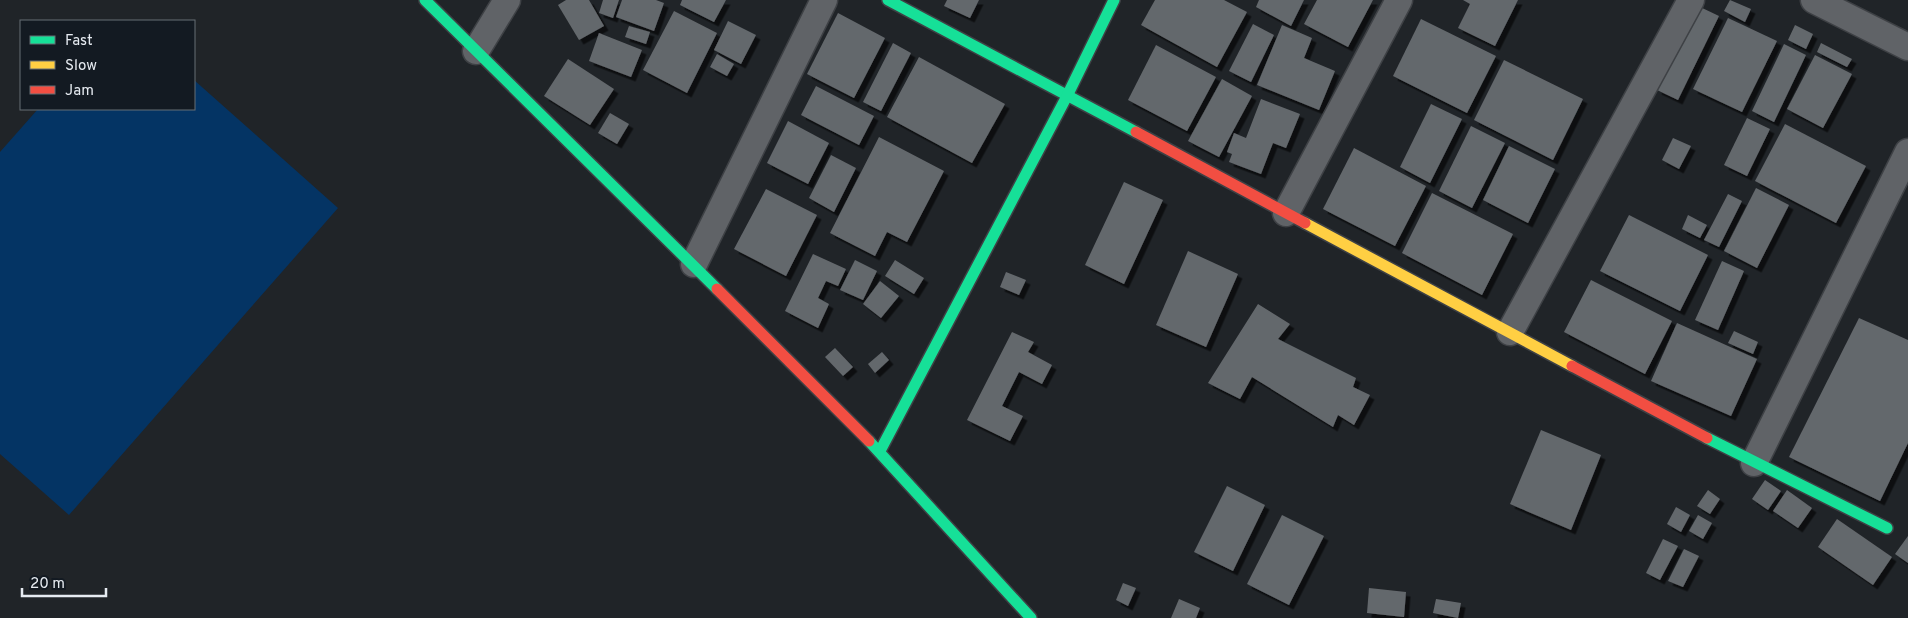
<svg xmlns="http://www.w3.org/2000/svg" width="1908" height="618" font-family="Overpass,sans-serif">
<style>
.green{fill:#043464}
.building{fill:#64686c;filter:url(#shadow)}
.lines{fill:none;stroke-linecap:round;stroke-linejoin:round}
.street-casing{stroke:#3e4145;stroke-width:29}
.fast-casing{stroke:#3e4145;stroke-width:14}
.slow-casing{stroke:#3e4145;stroke-width:14}
.jam-casing{stroke:#3e4145;stroke-width:14}
.street{stroke:#606367;stroke-width:26}
.fast{stroke:#16e098;stroke-width:11}
.slow{stroke:#ffcf43;stroke-width:11}
.jam{stroke:#f24e42;stroke-width:11}
</style>
<defs>
<filter id="shadow"><feDropShadow dx="4.5" dy="4.5" stdDeviation="0" flood-color="#0009"/></filter>
</defs>
<rect width="100%" height="100%" fill="#202428"/>
<path class="green" d="M194 80 338 208 69 515 0 454V152L38 109H194Z"/>
<g class="building">
<path d="M566 0H589L604 26 579 40 558 5Z"/>
<path d="M603 0H619L613 18 599 13Z"/>
<path d="M622 0H656L664 3 654 31 616 17Z"/>
<path d="M682 0H726L714 22 680 5Z"/>
<path d="M947 0H979L970 18 944 6Z"/>
<path d="M1155 0H1224L1247 12 1217 67 1141 25Z"/>
<path d="M1259 0H1304L1291 26 1256 7Z"/>
<path d="M1317 0H1373L1348 47 1304 24Z"/>
<path d="M1463 0H1518L1495 46 1458 28 1470 4Z"/>
<path d="M1730 0 1751 9 1745 22 1724 11Z"/>
<path d="M1698 6 1719 16 1678 100 1657 90Z"/>
<path d="M674 11 717 33 687 93 643 70Z"/>
<path d="M838 13 885 38 854 98 807 74Z"/>
<path d="M1728 18 1777 41 1742 112 1693 89Z"/>
<path d="M1421 19 1496 56 1467 113 1393 76Z"/>
<path d="M728 21 756 35 741 64 714 50Z"/>
<path d="M1253 24 1274 35 1251 82 1229 71Z"/>
<path d="M1282 25 1312 38 1304 58 1335 71 1319 110 1257 85Z"/>
<path d="M1795 25 1813 34 1806 49 1788 40Z"/>
<path d="M629 26 650 32 646 44 625 37Z"/>
<path d="M599 33 642 50 631 77 589 61Z"/>
<path d="M893 43 911 53 881 111 863 102Z"/>
<path d="M1821 43 1852 59 1847 67 1817 52Z"/>
<path d="M1784 44 1806 55 1774 122 1752 111Z"/>
<path d="M1156 45 1216 77 1187 131 1128 100Z"/>
<path d="M717 54 734 64 727 76 710 67Z"/>
<path d="M1815 55 1852 74 1823 128 1787 109Z"/>
<path d="M919 57 1005 104 972 163 887 117Z"/>
<path d="M568 59 614 89 590 125 544 96Z"/>
<path d="M1504 60 1583 99 1553 160 1474 120Z"/>
<path d="M1222 79 1252 96 1219 157 1188 141Z"/>
<path d="M816 86 874 116 859 145 801 115Z"/>
<path d="M1261 99 1300 114 1286 148 1273 143 1261 174 1229 162 1232 154 1227 152 1234 133 1246 138Z"/>
<path d="M1431 104 1462 119 1430 183 1400 167Z"/>
<path d="M610 113 629 124 617 144 598 133Z"/>
<path d="M1747 118 1770 129 1747 176 1724 165Z"/>
<path d="M788 121 829 143 808 184 767 163Z"/>
<path d="M1785 124 1866 166 1836 223 1755 181Z"/>
<path d="M1471 126 1505 143 1472 208 1439 191Z"/>
<path d="M879 137 944 171 907 242 887 232 875 256 830 233Z"/>
<path d="M1673 138 1691 146 1679 169 1662 160Z"/>
<path d="M1509 146 1555 169 1528 223 1483 200Z"/>
<path d="M1354 148 1426 186 1395 246 1323 209Z"/>
<path d="M831 155 856 168 834 212 809 198Z"/>
<path d="M1124 182 1163 200 1124 284 1085 265Z"/>
<path d="M1756 188 1789 205 1757 268 1724 251Z"/>
<path d="M766 189 817 215 786 276 734 249Z"/>
<path d="M1432 193 1513 234 1482 295 1402 253Z"/>
<path d="M1728 194 1742 201 1719 247 1704 240Z"/>
<path d="M1629 215 1708 255 1680 311 1600 271Z"/>
<path d="M1688 215 1707 225 1700 238 1682 229Z"/>
<path d="M1188 251 1238 274 1206 347 1156 325Z"/>
<path d="M813 254 846 269 838 286 826 281 818 298 829 304 818 328 785 311Z"/>
<path d="M855 260 877 271 863 300 840 290Z"/>
<path d="M895 260 924 278 914 294 885 276Z"/>
<path d="M1722 261 1744 271 1718 330 1695 320Z"/>
<path d="M1006 272 1026 280 1019 295 1000 287Z"/>
<path d="M1591 280 1672 321 1645 374 1564 332Z"/>
<path d="M880 281 899 296 881 318 863 304Z"/>
<path d="M1258 304 1290 324 1278 339 1356 378 1353 387 1370 395 1354 425 1338 415 1333 427 1252 377 1240 399 1208 383Z"/>
<path d="M1859 318 1908 340V443L1880 501 1789 457Z"/>
<path d="M1677 323 1757 359 1731 416 1651 381Z"/>
<path d="M1734 331 1758 342 1753 354 1728 343Z"/>
<path d="M1012 332 1034 342 1028 352 1052 365 1042 384 1019 372 1002 406 1023 416 1010 441 967 420Z"/>
<path d="M835 348 853 367 843 376 825 357Z"/>
<path d="M882 352 889 360 875 373 868 364Z"/>
<path d="M1541 430 1601 455 1571 530 1510 504Z"/>
<path d="M1765 480 1781 491 1768 510 1752 499Z"/>
<path d="M1227 486 1265 505 1233 571 1194 552Z"/>
<path d="M1708 490 1720 499 1710 514 1697 506Z"/>
<path d="M1787 490 1812 508 1798 528 1773 511Z"/>
<path d="M1676 507 1690 515 1681 532 1667 524Z"/>
<path d="M1282 515 1324 536 1289 605 1247 584Z"/>
<path d="M1698 515 1712 523 1703 539 1689 531Z"/>
<path d="M1837 519 1892 557 1873 585 1818 547Z"/>
<path d="M1908 536V563L1895 554Z"/>
<path d="M1663 539 1678 546 1660 580 1646 573Z"/>
<path d="M1684 549 1699 556 1683 587 1668 581Z"/>
<path d="M1123 583 1136 588 1128 606 1116 600Z"/>
<path d="M1369 588 1406 592 1404 617 1367 613Z"/>
<path d="M1179 599 1200 608 1196 618H1171Z"/>
<path d="M1436 599 1461 603 1458 618 1433 613Z"/>
</g>
<g class="lines">
<defs>
<g id="street">
<path d="M1814 0 1908 47"/>
<path d="M476 51 507 0"/>
<path d="M1286 213 1399 0"/>
<path d="M694 264 824 0"/>
<path d="M1510 332 1691 0"/>
<path d="M1754 463 1908 152"/>
</g>
<g id="fast">
<path d="M425 0 717 289"/>
<path d="M888 0 1136 132"/>
<path d="M1707 438 1887 528"/>
<path d="M869 441 1031 618"/>
<path d="M880 451 1067 96 1114 0"/>
</g>
<path id="slow" d="M1305 223 1572 366"/>
<g id="jam">
<path d="M1136 132 1305 223"/>
<path d="M717 289 869 441"/>
<path d="M1572 366 1707 438"/>
</g>
</defs>
<use href="#street" class="street-casing"/>
<use href="#fast" class="fast-casing"/>
<use href="#slow" class="slow-casing"/>
<use href="#jam" class="jam-casing"/>
<use href="#street" class="street"/>
<use href="#fast" class="fast"/>
<use href="#slow" class="slow"/>
<use href="#jam" class="jam"/>
</g>
<rect x="20" y="20" width="175" height="90" fill="#131a22" stroke="#676e75"/>
<rect x="30" y="36" width="25" height="8" fill="#16e098" stroke="#676e75"/>
<text x="65" y="45" font-size="15" fill="#e6ebf1">Fast</text>
<rect x="30" y="61" width="25" height="8" fill="#ffcf43" stroke="#676e75"/>
<text x="65" y="70" font-size="15" fill="#e6ebf1">Slow</text>
<rect x="30" y="86" width="25" height="8" fill="#f24e42" stroke="#676e75"/>
<text x="65" y="95" font-size="15" fill="#e6ebf1">Jam</text>
<path d="M22 588v8h84v-8" fill="none" stroke="#e6ebf1" stroke-width="2.5"/>
<text x="30" y="588" font-size="15" fill="#e6ebf1" stroke="#131a22" stroke-width="4" paint-order="stroke">20 m</text>
</svg>
